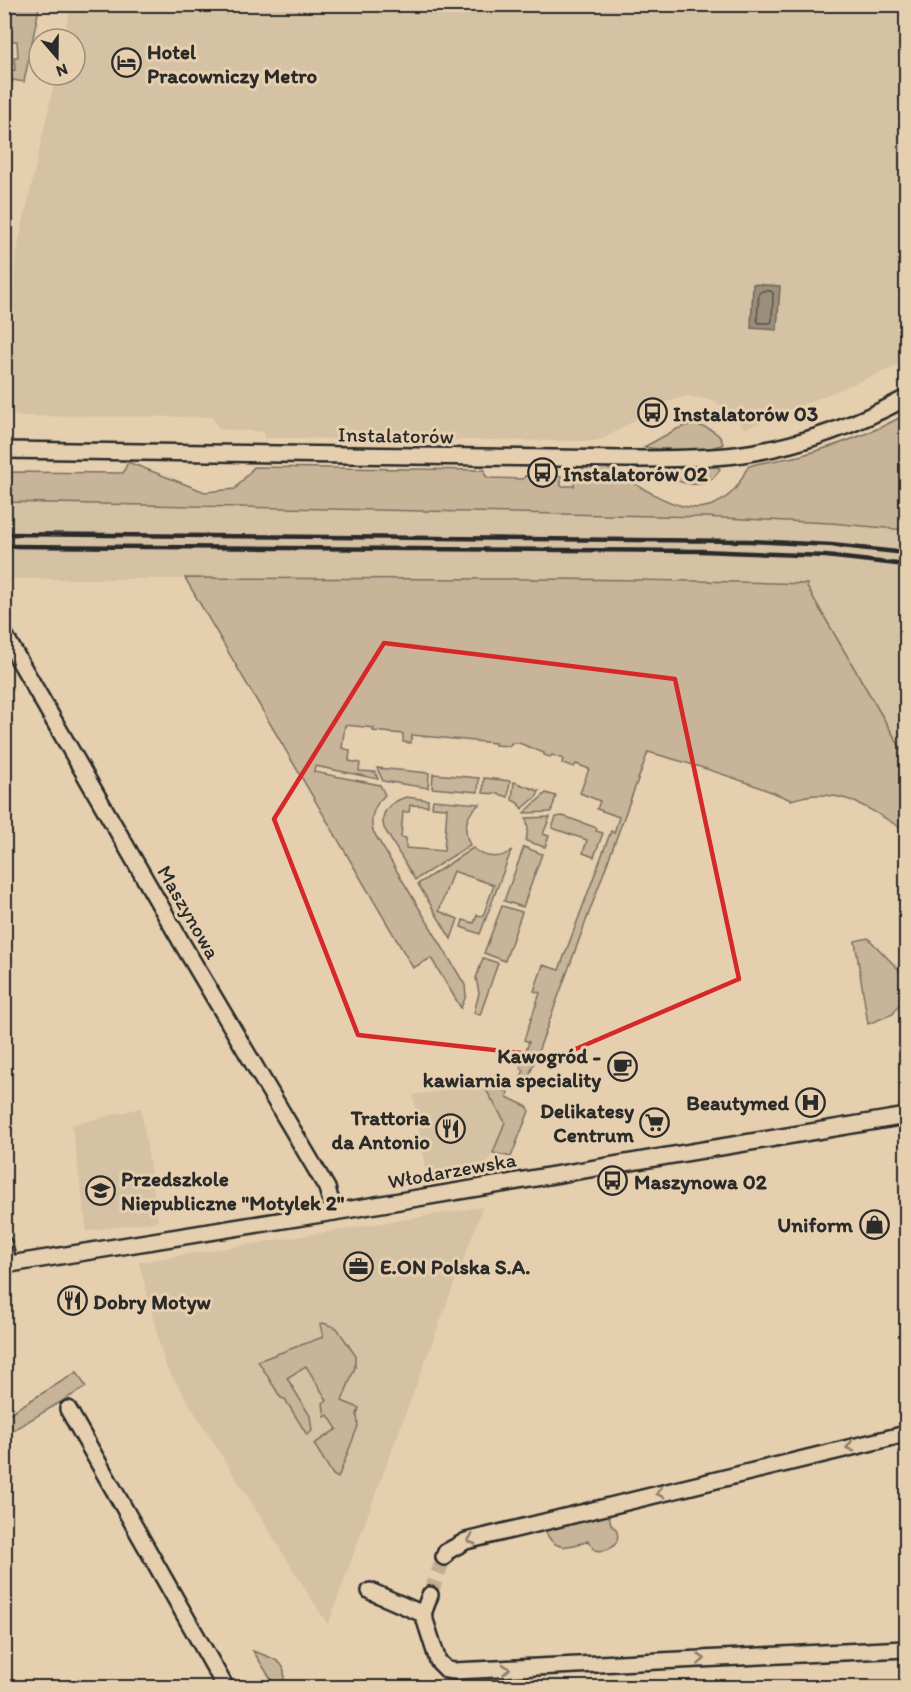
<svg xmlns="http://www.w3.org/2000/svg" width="911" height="1692" font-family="Itim,sans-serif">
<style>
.built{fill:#d5c1a3}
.green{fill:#c7b499;stroke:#797062;stroke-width:1.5}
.water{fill:#9b8e7a;stroke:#6e665a;stroke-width:1.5}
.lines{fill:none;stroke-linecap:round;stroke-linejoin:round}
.shore{stroke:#58534b;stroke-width:1.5}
.street-tunnel{stroke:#c0ae94;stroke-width:15;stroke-dasharray:15 8;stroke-linecap:butt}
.street-casing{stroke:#2b2b2b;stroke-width:20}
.street{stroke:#e5cfae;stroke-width:15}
.rail{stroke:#2b2b2b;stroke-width:4.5}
.oneway{stroke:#887d6c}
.marked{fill:none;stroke:#d62828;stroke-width:4.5;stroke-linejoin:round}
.labels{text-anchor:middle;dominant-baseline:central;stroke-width:6;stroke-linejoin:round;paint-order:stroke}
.poi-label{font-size:21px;font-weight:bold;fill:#2b2b2b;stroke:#e5cfae;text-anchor:start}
.street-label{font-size:21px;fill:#2b2b2b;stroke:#e5cfae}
</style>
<rect width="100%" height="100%" fill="#e5cfae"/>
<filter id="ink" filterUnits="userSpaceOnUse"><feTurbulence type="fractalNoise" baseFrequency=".0167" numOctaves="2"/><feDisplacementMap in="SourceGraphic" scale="12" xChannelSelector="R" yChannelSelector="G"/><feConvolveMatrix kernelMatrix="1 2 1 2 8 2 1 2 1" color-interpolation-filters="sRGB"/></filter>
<g filter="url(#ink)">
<g class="built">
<path d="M38 5H906V362L744 429 732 412 713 401 689 396 666 402 603 439 594 441 264 438V432L219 429 212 417 15 416 12 402 15 259 56 75H75V39H64L70 9 38 7Z"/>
<path d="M4 502 703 517 831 523 906 530V757L806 587 807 584 670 579H5Z"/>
<path d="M478 1077 505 1122 489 1160 483 1168 427 1178 413 1095 464 1087 463 1084Z"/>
<path d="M141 1108 158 1221 87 1231 72 1125Z"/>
<path d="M483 1207 362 1530 328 1625 165 1365 139 1262Z"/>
</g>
<g class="green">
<path d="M10 5H39V8L24 82 13 80 11 85H5V71L15 70 14 57H18L17 41H9Z"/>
<path d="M906 414V530L831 523 703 517 5 502V472L123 473 128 462 205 492 235 489 254 467 485 470V475L489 478 523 479 525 476H561V486H574L575 467C584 467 595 465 603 467 612 469 621 476 628 480 662 499 701 526 734 490 741 483 743 473 749 466 765 461 782 460 799 456 835 446 874 433 906 414Z"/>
<path d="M689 425C702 425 720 430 723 444 710 452 660 450 644 447L677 429Z"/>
<path d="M718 467 720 469C707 494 675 484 658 469Z"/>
<path d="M185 578C392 579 600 577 807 584V587L906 757V831C867 808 838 784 791 800 745 780 696 765 648 752L528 1079 521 1077 524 1070 520 1068 529 1042 524 1040 540 993 534 991 543 965 559 970 611 831 614 833 619 817 597 809 600 801 580 793 589 769 576 764 574 767 562 763 563 759 552 755 550 757 544 755V753L519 743H511L510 746 495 745V743L412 735 411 743 403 742V734L373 731 374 728 345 725 342 748 350 750 349 761 360 763 359 771 375 772 378 779 315 766 314 772 380 785 385 795C374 805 369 816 373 831L465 985 466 996 461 1008 431 958 413 968Z"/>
<path d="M377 768 429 773 428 788 383 781Z"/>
<path d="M433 774 479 778 478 792 432 788Z"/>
<path d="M484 778 510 781 508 797 499 794 483 793Z"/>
<path d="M514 782 539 791 537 796 522 809 518 803 512 800Z"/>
<path d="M546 793 556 796 551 812 524 813Z"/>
<path d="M406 797 428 800V806L410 805 409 812H403L401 837 406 838V848L444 851 447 808 432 807 433 800 480 804C466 814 462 829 470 845L415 880 384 828C379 811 391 802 406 797Z"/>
<path d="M563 816 597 828 596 831 603 833 594 857 583 853 587 840 552 828 556 817Z"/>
<path d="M550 817 543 834 549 836 545 847 526 841 528 828 526 818Z"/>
<path d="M524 847 542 854 523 907 504 901Z"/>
<path d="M473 848C485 858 498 860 511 851L480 934 461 927 463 920 474 923 477 915 483 916 494 885 453 871 439 911 458 919 451 939 418 884Z"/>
<path d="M502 906 522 912 505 961 484 953Z"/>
<path d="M868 938 906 977V994L893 1014 868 1024 855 941Z"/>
<path d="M483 958 498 963 480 1015 474 1013 479 993 476 978Z"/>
<path d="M481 1081 508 1092 507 1097 528 1107 529 1111 511 1157 493 1153 505 1122Z"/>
<path d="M323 1323 337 1328 355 1355V1367L342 1401 359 1408 357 1414 358 1426 338 1478 333 1475 314 1444 337 1429 328 1415 325 1417 323 1403 327 1400 306 1366 287 1378 310 1416 312 1431 307 1435 285 1399 281 1398 258 1361 323 1337 320 1324Z"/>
<path d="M77 1372 86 1387 5 1435V1416Z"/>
<path d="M609 1515C610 1518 610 1521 611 1524 616 1532 614 1523 617 1532 621 1546 606 1553 595 1550L588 1541C569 1547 554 1553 545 1530Z"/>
<path d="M253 1651C274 1659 292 1661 281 1687H276Z"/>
</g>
<path class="water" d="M753 284 780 286 777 330 751 328Z"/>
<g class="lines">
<path class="shore" d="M762 291H771L773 293 772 321 770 323H759L757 320 759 293Z"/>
<path class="street-tunnel" d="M430 1595 444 1557"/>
<defs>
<g id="street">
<path d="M4 450 626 459C663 459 700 459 736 455 796 447 854 426 906 398"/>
<path d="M4 634 183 945 327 1188 334 1212"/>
<path d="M4 1245 8 1264"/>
<path d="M4 1265 334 1212 906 1116"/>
<path d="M68 1409 226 1688"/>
<path d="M444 1557 446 1552 466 1541 906 1434"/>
<path d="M370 1591 423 1614"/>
<path d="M430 1595 423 1614 438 1661 447 1670 454 1671 906 1649"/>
</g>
</defs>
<use href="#street" class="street-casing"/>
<use href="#street" class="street"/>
<g class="rail">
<path d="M4 534 749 541 832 545 906 553"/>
<path d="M4 546 701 551 826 556 906 565"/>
</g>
</g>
<defs><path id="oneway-chevron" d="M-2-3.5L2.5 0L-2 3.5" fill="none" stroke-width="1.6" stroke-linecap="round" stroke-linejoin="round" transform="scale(1.5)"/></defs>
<g class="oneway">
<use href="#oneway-chevron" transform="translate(850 1447) rotate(166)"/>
<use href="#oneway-chevron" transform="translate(660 1493) rotate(166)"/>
<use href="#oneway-chevron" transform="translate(471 1540) rotate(164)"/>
<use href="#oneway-chevron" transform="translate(701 1659) rotate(-3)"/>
<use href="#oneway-chevron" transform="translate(506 1669) rotate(-3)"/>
</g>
</g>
<path class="marked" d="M384 643 675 679 739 979 557 1057 358 1035 274 819Z"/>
<defs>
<symbol id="hotel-ring" viewBox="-11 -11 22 22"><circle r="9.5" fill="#e5cfae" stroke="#2b2b2b" stroke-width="1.5"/><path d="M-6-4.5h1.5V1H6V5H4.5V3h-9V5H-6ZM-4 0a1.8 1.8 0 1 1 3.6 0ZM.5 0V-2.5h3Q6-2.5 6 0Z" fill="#2b2b2b"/></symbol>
<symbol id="bus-ring" viewBox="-11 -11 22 22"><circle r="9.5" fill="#e5cfae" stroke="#2b2b2b" stroke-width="1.5"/><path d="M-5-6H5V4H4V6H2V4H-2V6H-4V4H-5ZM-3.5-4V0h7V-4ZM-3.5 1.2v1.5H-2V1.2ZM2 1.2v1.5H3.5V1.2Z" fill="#2b2b2b"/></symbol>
<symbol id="cafe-ring" viewBox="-11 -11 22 22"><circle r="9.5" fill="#e5cfae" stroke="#2b2b2b" stroke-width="1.5"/><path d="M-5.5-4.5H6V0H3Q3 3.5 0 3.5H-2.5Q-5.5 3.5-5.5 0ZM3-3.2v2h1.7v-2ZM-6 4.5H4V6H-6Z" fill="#2b2b2b"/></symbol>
<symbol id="hospital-ring" viewBox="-11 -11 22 22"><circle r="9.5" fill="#e5cfae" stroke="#2b2b2b" stroke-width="1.5"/><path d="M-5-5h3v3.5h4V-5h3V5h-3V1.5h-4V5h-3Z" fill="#2b2b2b"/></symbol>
<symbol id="supermarket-ring" viewBox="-11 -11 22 22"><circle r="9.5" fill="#e5cfae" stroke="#2b2b2b" stroke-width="1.5"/><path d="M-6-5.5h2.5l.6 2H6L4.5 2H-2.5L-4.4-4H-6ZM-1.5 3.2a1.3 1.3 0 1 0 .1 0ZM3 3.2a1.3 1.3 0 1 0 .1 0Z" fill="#2b2b2b"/></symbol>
<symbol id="restaurant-ring" viewBox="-11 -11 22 22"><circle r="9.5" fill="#e5cfae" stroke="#2b2b2b" stroke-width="1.5"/><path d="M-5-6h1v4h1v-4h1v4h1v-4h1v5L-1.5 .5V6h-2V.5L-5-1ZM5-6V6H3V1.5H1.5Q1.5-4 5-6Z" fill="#2b2b2b"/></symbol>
<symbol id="school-ring" viewBox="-11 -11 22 22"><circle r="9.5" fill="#e5cfae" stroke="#2b2b2b" stroke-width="1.5"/><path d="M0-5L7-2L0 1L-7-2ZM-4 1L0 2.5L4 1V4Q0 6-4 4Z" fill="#2b2b2b"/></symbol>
<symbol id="shop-ring" viewBox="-11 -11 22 22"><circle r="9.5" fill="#e5cfae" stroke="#2b2b2b" stroke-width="1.5"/><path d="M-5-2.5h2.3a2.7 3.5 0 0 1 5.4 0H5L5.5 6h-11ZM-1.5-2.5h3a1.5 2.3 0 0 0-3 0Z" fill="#2b2b2b"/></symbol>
<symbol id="office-ring" viewBox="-11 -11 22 22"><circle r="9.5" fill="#e5cfae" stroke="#2b2b2b" stroke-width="1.5"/><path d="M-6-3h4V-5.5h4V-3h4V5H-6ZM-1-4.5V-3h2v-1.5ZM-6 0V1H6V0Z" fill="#2b2b2b"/></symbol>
</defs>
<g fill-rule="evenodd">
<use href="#hotel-ring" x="110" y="46" width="33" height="33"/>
<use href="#bus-ring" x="636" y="396" width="33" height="33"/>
<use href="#bus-ring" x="526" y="456" width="33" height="33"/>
<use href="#cafe-ring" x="606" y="1050" width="33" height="33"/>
<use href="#hospital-ring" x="794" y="1086" width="33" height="33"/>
<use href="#supermarket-ring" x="638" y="1106" width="33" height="33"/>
<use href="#restaurant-ring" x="434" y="1112" width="33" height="33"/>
<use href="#bus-ring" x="596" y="1164" width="33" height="33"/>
<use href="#school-ring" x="84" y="1174" width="33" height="33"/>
<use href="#shop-ring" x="858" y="1208" width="33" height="33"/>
<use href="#office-ring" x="342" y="1250" width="33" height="33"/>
<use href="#restaurant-ring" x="56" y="1284" width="33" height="33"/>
</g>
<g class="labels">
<g class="poi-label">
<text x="147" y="51">Hotel<tspan x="147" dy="24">Pracowniczy Metro</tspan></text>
<text x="673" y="413">Instalatorów 03</text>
<text x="563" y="473">Instalatorów 02</text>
<text x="601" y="1055" text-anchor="end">Kawogród -<tspan x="601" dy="24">kawiarnia speciality</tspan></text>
<text x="789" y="1102" text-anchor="end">Beautymed</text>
<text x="634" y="1110" text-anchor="end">Delikatesy<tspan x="634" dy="24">Centrum</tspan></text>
<text x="430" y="1117" text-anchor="end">Trattoria<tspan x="430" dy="24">da Antonio</tspan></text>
<text x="121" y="1178">Przedszkole<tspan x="121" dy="24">Niepubliczne "Motylek 2"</tspan></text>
<text x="634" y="1181">Maszynowa 02</text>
<text x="853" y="1224" text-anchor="end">Uniform</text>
<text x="380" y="1266">E.ON Polska S.A.</text>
<text x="93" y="1301">Dobry Motyw</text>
</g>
<g class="street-label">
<text transform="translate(396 435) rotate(1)">Instalatorów</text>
<text transform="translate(189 912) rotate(60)">Maszynowa</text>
<text transform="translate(452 1170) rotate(-10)">Włodarzewska</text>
</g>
</g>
<rect width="911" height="1692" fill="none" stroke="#e5cfae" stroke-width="24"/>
<rect x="12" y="12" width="887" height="1668" fill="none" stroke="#2b2b2b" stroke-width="2" filter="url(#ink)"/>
<g transform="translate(57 57) rotate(160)"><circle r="28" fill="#e5cfae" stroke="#9b8d7a" stroke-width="1.5"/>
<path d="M0-4.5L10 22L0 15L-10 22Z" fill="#2b2b2b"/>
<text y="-9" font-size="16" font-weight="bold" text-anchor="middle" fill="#2b2b2b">N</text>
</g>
</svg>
